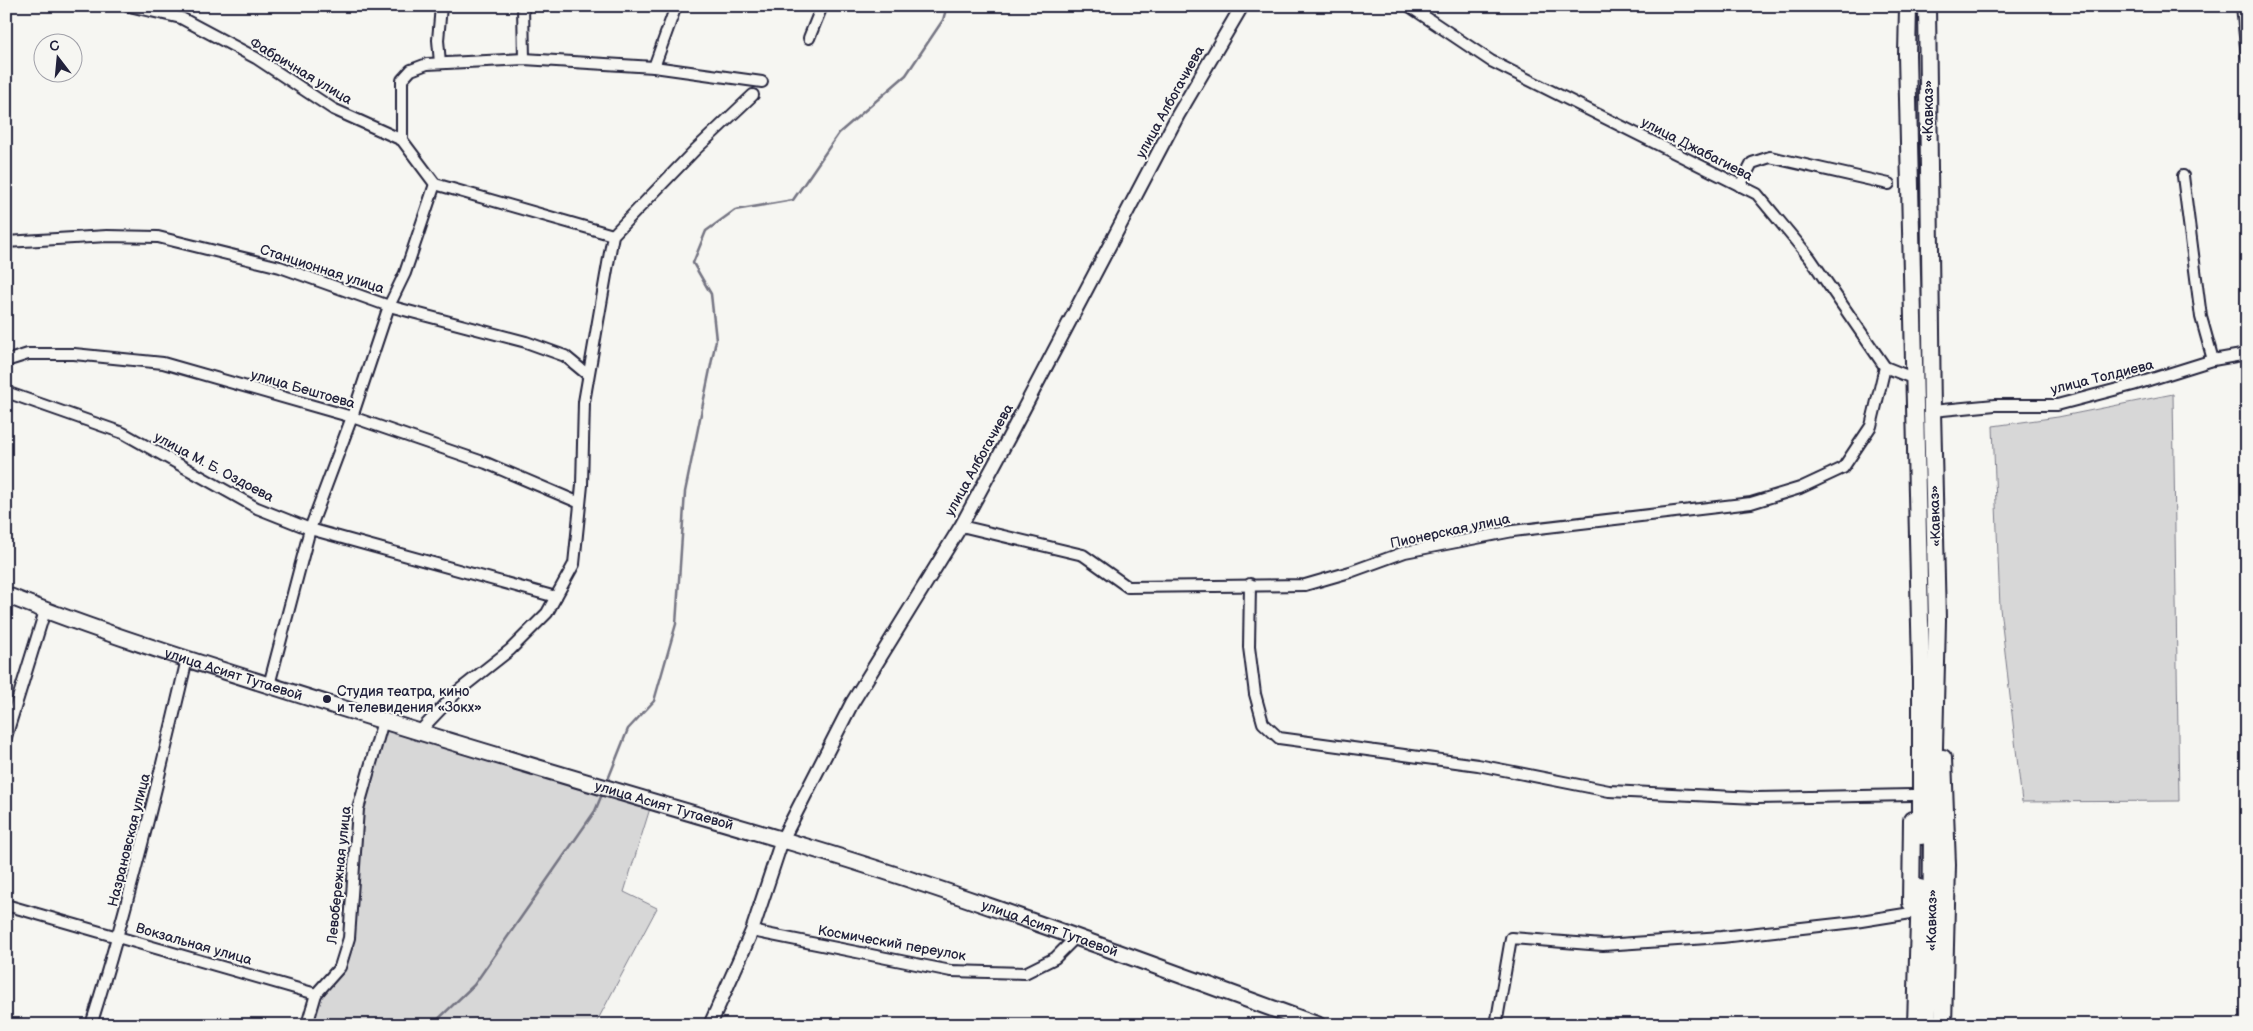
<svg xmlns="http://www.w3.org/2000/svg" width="2253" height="1031" font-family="'Balsamiq Sans',sans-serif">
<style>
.green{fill:#d7d7d7;stroke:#7c7c89}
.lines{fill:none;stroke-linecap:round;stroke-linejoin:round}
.stream{stroke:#757583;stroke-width:2.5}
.minor-casing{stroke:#22223b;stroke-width:14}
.tertiary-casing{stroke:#22223b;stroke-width:16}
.primary-casing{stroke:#22223b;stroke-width:19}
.trunk-casing{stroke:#22223b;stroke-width:20}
.minor{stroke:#f6f6f2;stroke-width:10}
.tertiary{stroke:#f6f6f2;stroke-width:12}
.primary{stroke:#f6f6f2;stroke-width:15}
.trunk{stroke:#f6f6f2;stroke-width:16}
.poi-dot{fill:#22223b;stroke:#f6f6f2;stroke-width:2}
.labels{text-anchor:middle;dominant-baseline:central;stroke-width:4;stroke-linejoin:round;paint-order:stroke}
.street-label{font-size:14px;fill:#22223b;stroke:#f6f6f2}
.poi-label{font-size:14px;fill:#22223b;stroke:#f6f6f2;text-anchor:start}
</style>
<rect width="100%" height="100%" fill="#f6f6f2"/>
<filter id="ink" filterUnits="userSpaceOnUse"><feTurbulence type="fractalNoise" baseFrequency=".02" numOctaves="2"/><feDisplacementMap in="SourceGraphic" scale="10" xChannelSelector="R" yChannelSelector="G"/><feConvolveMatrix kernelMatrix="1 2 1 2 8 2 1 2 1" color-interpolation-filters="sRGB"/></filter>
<g filter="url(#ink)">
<g class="green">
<path d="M2173 394 2179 801 2022 802 2000 608 1993 426 2058 417Z"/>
<path d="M383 721 652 802 624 892 657 908 595 1025H307L316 994 340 967 349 938 358 809Z"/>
</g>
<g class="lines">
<g class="stream">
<path d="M607 782 628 729 654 701 676 624 685 492 716 340 711 294 693 263 706 231 735 210 793 200 839 133 906 75 943 20 947 6"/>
<path d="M432 1025 474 985 595 811 603 792"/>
</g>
<defs>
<g id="minor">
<path d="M129 6 181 18 256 58 333 109 402 140 435 184 613 235"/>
<path d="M523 6 524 59"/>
<path d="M1409 6 1491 61 1757 194 1810 258 1885 367 1915 379"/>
<path d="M2242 6 2247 57"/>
<path d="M809 38 822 6"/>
<path d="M440 63 438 40 441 6"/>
<path d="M654 67 676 6"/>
<path d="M402 140V80L411 70 427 64 524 59 654 67 762 82"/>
<path d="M2183 176 2201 317 2213 360"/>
<path d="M1740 186 1752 163 1770 157 1889 184"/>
<path d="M6 242 107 236 158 237 280 267 389 306 526 342 565 356 588 375"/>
<path d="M6 361 28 354H74L163 363 352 417 486 463 580 503"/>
<path d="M6 392 123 433 257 508 310 529 556 597"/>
<path d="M1932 411 1995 405H2057L2133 385 2213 360 2247 354"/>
<path d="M961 526 1083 555 1128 587 1305 585 1350 572 1405 552 1513 531 1751 503 1800 488 1843 468 1871 426 1885 367"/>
<path d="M1250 584 1249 647 1255 694 1263 723 1279 738 1478 765 1609 791 1756 798 1912 795"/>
<path d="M269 685 310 529 352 417 389 306 405 273 435 184"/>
<path d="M419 732 458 691 510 650 547 613 574 564 582 485 584 402 613 235 695 150 753 95"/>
<path d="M6 737 45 611"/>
<path d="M6 905 316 994"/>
<path d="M752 931 951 971 1025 973 1055 958 1076 937"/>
<path d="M91 1025C129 904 158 782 187 659"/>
<path d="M307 1025 316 994 340 967 349 938 358 809 383 721"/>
<path d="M1496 1025 1511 938 1603 945 1722 937 1855 922 1911 913"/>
</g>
<path id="tertiary" d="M710 1025 752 931 782 840 852 703 961 526 1000 454 1178 115 1242 6"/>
<g id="primary">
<path id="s1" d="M6 595C114 638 225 671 335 706 483 752 632 796 780 839 962 892 1140 961 1318 1025"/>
</g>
<g id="trunk">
<path d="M1908 6 1907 55 1921 668V836"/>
<path d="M1943 758 1947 865 1943 1025"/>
<path d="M1911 903 1912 820"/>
<path d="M1916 1025 1920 888"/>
<path id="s2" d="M1927 1025 1931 957 1932 832 1937 620 1932 411 1927 6"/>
</g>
</defs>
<use href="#minor" class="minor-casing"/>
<use href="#tertiary" class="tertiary-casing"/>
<use href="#primary" class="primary-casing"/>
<use href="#trunk" class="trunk-casing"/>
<use href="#minor" class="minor"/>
<use href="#tertiary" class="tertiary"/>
<use href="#primary" class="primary"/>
<use href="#trunk" class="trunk"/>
</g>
</g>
<circle class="poi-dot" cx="327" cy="699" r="5"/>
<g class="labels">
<g class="street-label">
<text transform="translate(301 71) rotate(31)">Фабричная улица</text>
<text transform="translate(1170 102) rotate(-61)">улица Албогачиева</text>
<text transform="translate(1928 111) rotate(-90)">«Кавказ»</text>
<text transform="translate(1697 149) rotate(27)">улица Джабагиева</text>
<text transform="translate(322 269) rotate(18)">Станционная улица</text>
<text transform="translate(2102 377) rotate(-14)">улица Толдиева</text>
<text transform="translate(303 389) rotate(16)">улица Бештоева</text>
<text transform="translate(979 460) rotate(-61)">улица Албогачиева</text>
<text transform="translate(214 467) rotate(28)">улица М. Б. Оздоева</text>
<text transform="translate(1935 516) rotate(-92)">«Кавказ»</text>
<text transform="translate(1450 531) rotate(-12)">Пионерская улица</text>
<text stroke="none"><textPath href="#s1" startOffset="241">улица Асият Тутаевой</textPath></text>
<text stroke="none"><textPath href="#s1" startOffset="691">улица Асият Тутаевой</textPath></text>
<text transform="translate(129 840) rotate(-76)">Назрановская улица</text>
<text transform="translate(339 875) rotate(-84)">Левобережная улица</text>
<text stroke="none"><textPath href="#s2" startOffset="105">«Кавказ»</textPath></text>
<text stroke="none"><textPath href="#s1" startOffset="1096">улица Асият Тутаевой</textPath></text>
<text transform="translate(892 943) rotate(10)">Космический переулок</text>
<text transform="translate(194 944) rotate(16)">Вокзальная улица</text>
</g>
<g class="poi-label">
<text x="337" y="691">Студия театра, кино<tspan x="337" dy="16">и телевидения «Зокх»</tspan></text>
</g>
</g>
<rect width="2253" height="1031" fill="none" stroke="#f6f6f2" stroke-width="25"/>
<rect x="12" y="12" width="2228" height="1006" fill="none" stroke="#22223b" stroke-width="2" filter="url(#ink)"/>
<g transform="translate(58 58) rotate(344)"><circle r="24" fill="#f6f6f2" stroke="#a1a1a9"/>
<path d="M0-4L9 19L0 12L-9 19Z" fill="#22223b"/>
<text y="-8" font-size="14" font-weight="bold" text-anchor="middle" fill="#22223b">С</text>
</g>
</svg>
